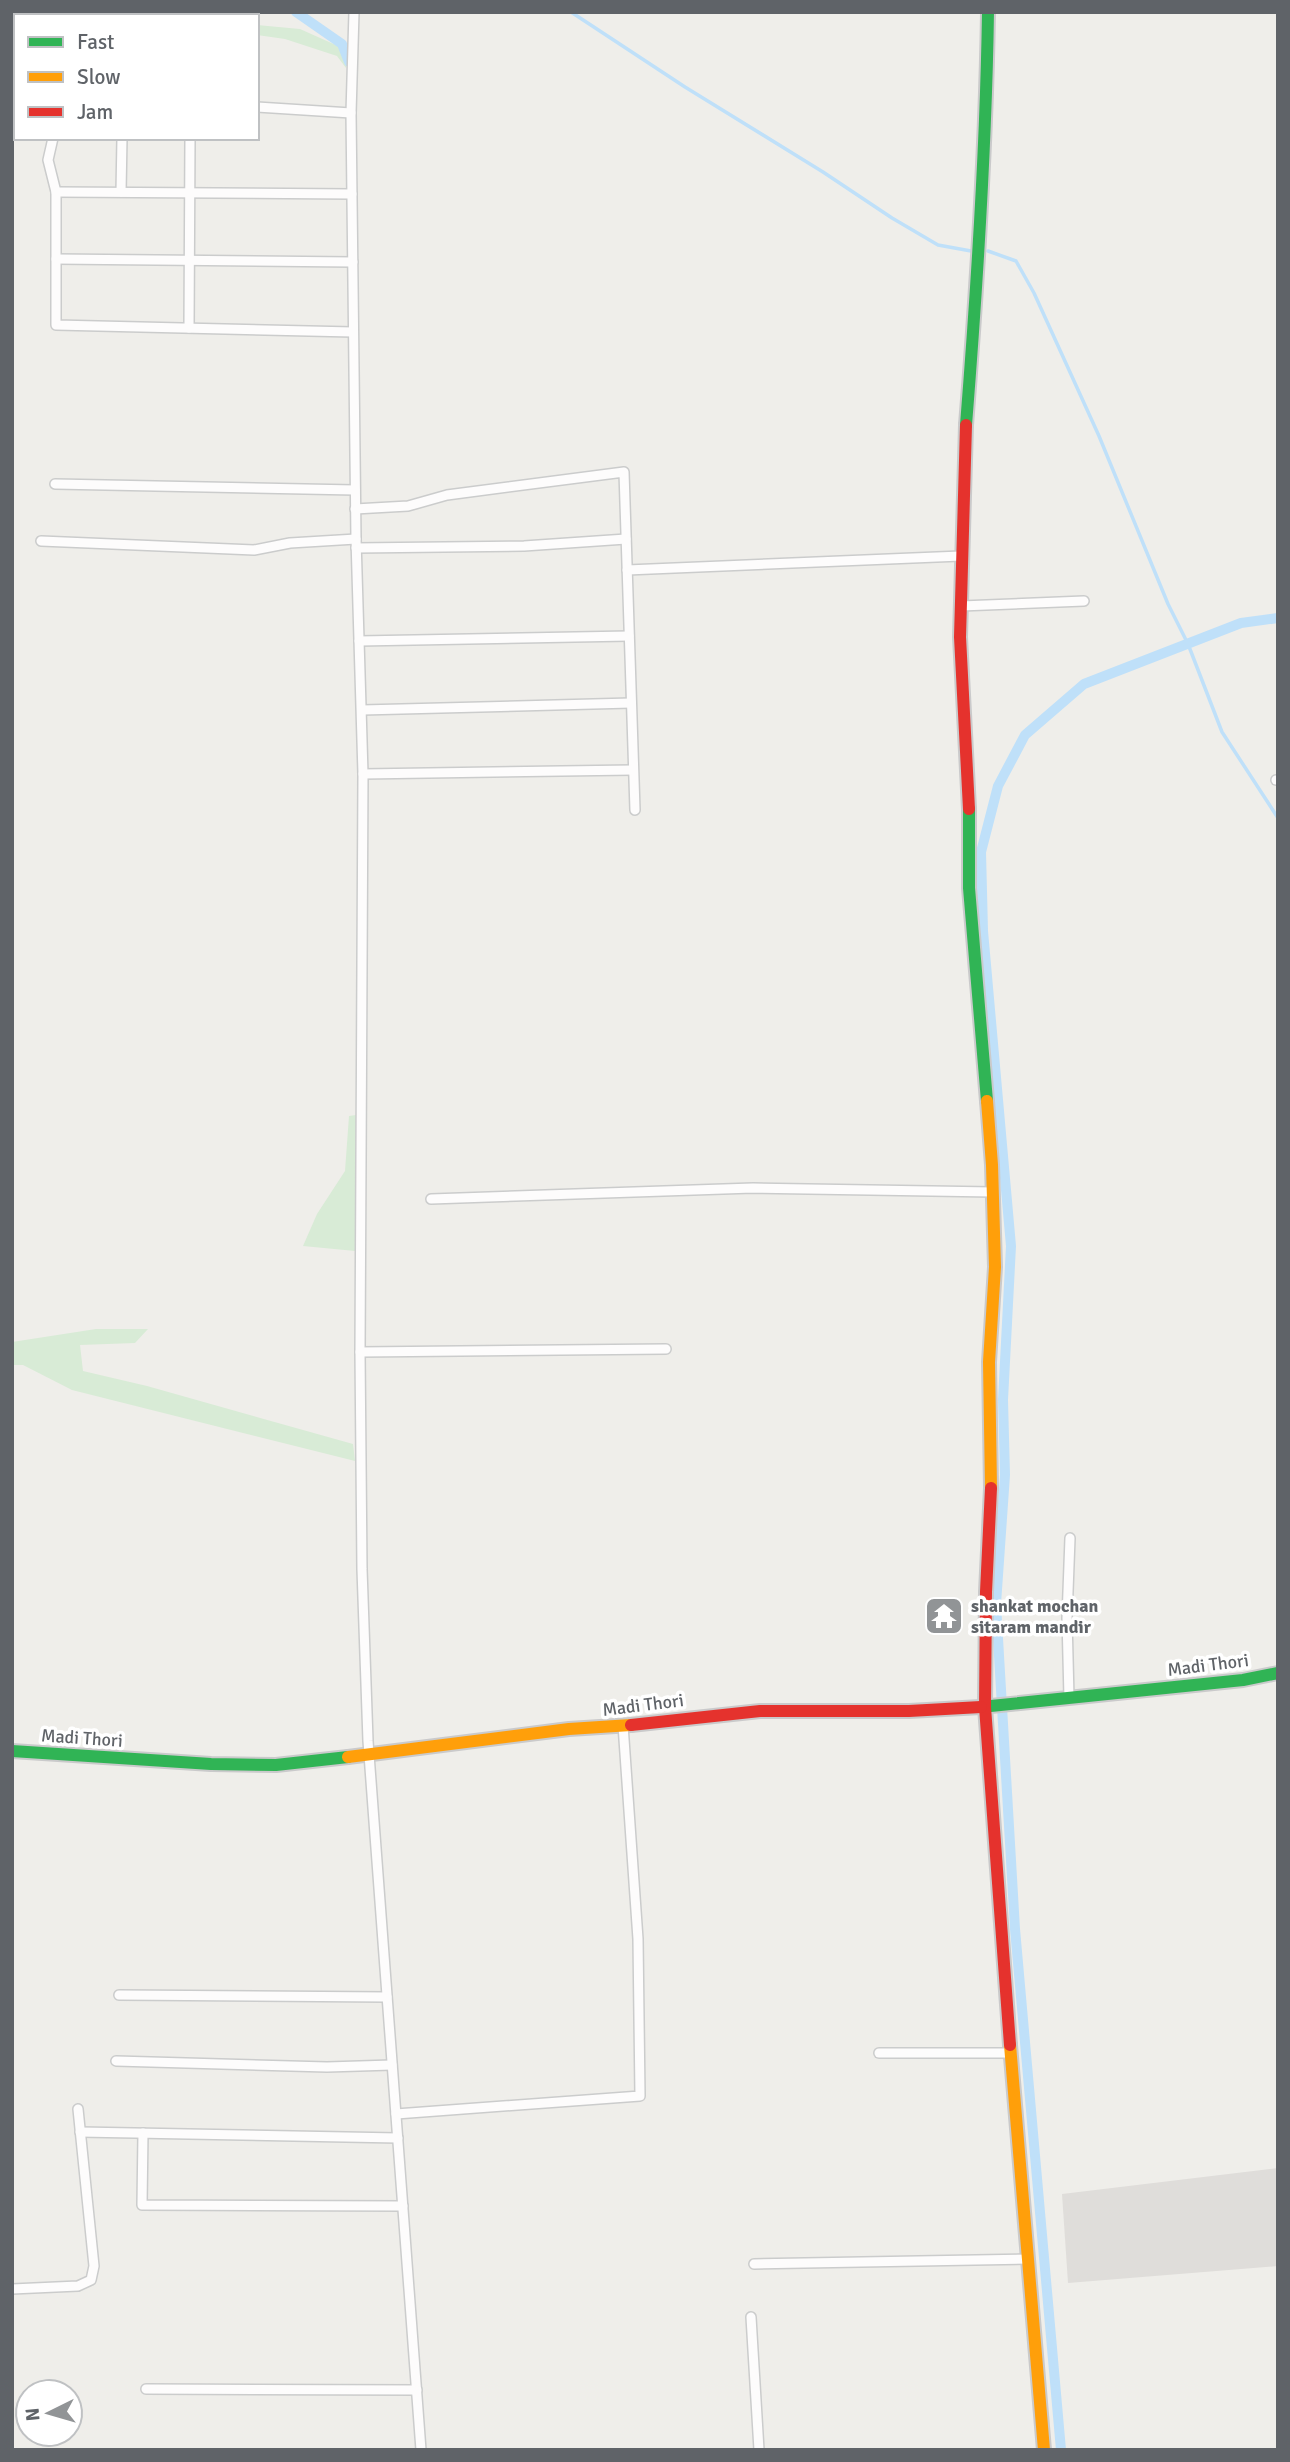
<svg xmlns="http://www.w3.org/2000/svg" width="1290" height="2462" font-family="Signika,sans-serif">
<style>
.industrial{fill:#dfddda}
.green{fill:#d8ebd6}
.lines{fill:none;stroke-linecap:round;stroke-linejoin:round}
.stream{stroke:#bfe0f9;stroke-width:3.5}
.canal{stroke:#bfe0f9;stroke-width:10}
.street-casing{stroke:#cbcccc;stroke-width:12}
.fast-casing{stroke:#cacacb;stroke-width:16}
.slow-casing{stroke:#cacacb;stroke-width:16}
.jam-casing{stroke:#cacacb;stroke-width:16}
.street{stroke:#fdfcfc;stroke-width:9}
.fast{stroke:#30b455;stroke-width:12}
.slow{stroke:#ff9f0a;stroke-width:12}
.jam{stroke:#e5322d;stroke-width:12}
.labels{text-anchor:middle;dominant-baseline:central;stroke-width:7;stroke-linejoin:round;paint-order:stroke}
.poi-label{font-size:18px;font-weight:bold;fill:#5f6368;stroke:#fff;text-anchor:start}
.street-label{font-size:18px;fill:#5f6368;stroke:#fff}
</style>
<rect width="100%" height="100%" fill="#efeeea"/>
<path class="industrial" d="M1278 2168V2266L1068 2283 1062 2194Z"/>
<g class="green">
<path d="M257 25 300 29 347 50 346 68 337 56 285 39 257 35Z"/>
<path d="M356 1115 355 1251 303 1246 317 1214 345 1171 349 1116Z"/>
<path d="M96 1329H148L135 1343 80 1345 83 1371 147 1386 353 1444 355 1461 72 1390 23 1365H12V1342Z"/>
</g>
<g class="lines">
<g class="stream">
<path d="M571 12 685 87 823 172 892 218 938 245 971 251"/>
<path d="M988 251 1016 261 1034 293 1099 436 1168 604 1188 644 1222 732 1278 818"/>
</g>
<g class="canal">
<path d="M296 12 342 44 349 62"/>
<path d="M1061 2450 1015 1929 996 1604 1005 1475 1003 1400 1011 1246 983 931 981 852 998 786 1025 735 1084 684 1241 623 1278 618"/>
</g>
<defs>
<g id="street">
<path d="M354 12 351 113 356 539 363 774 360 1352 362 1569 368 1741 421 2450"/>
<path d="M257 107 351 113"/>
<path d="M12 119H16"/>
<path d="M53 138 48 160 56 192V325L353 332"/>
<path d="M56 192 352 194"/>
<path d="M121 192 122 138"/>
<path d="M56 259 353 262"/>
<path d="M189 328 190 138"/>
<path d="M55 484 355 490"/>
<path d="M355 509 408 506 447 495 624 472 635 810"/>
<path d="M41 541 254 550 290 543 356 539"/>
<path d="M356 548 524 546 626 539"/>
<path d="M627 570 961 556"/>
<path d="M961 606 1084 601"/>
<path d="M359 641 629 636"/>
<path d="M362 710 631 703"/>
<path d="M363 774 633 770"/>
<path d="M1276 780H1278"/>
<path d="M431 1199 753 1188 993 1192"/>
<path d="M360 1352 666 1349"/>
<path d="M1069 1698 1067 1618 1070 1538"/>
<path d="M119 1995 387 1997"/>
<path d="M879 2053H1011"/>
<path d="M116 2061 327 2067 392 2065"/>
<path d="M396 2114 640 2096 638 1939 623 1725"/>
<path d="M80 2132 398 2138"/>
<path d="M143 2133 142 2205 403 2206"/>
<path d="M754 2264 1028 2259"/>
<path d="M12 2289 78 2286 91 2280 94 2266 78 2109"/>
<path d="M751 2317 759 2450"/>
<path d="M146 2389 417 2390"/>
</g>
<g id="fast">
<path d="M966 425C977 287 986 150 988 12"/>
<path d="M969 809V888L987 1101"/>
<path d="M981 1707 1243 1680 1278 1673"/>
<path d="M12 1751 211 1764 276 1765 348 1757"/>
</g>
<g id="slow">
<path d="M987 1101 992 1165 995 1267 989 1362 991 1488"/>
<path d="M348 1757 569 1729 631 1725"/>
<path d="M1010 2045 1044 2450"/>
</g>
<g id="jam">
<path d="M966 425 960 637 969 809"/>
<path d="M991 1488 986 1592 985 1707 1010 2045"/>
<path d="M631 1725 760 1711H909L981 1707"/>
</g>
</defs>
<use href="#street" class="street-casing"/>
<use href="#fast" class="fast-casing"/>
<use href="#slow" class="slow-casing"/>
<use href="#jam" class="jam-casing"/>
<use href="#street" class="street"/>
<use href="#fast" class="fast"/>
<use href="#slow" class="slow"/>
<use href="#jam" class="jam"/>
</g>
<defs>
<symbol id="temple-square" viewBox="-11 -11 22 22"><rect x="-9" y="-9" width="18" height="18" rx="4" fill="#919496" stroke="#fff"/><path d="M0-6L5-2H3V0L6.5 2.5H4V6H1.5V3h-3V6H-4V2.5H-6.5L-3 0V-2H-5Z" fill="#fff"/></symbol>
</defs>
<g fill-rule="evenodd">
<use href="#temple-square" x="922" y="1594" width="44" height="44"/>
</g>
<g class="labels">
<g class="poi-label">
<text x="971" y="1606">shankat mochan<tspan x="971" dy="21">sitaram mandir</tspan></text>
</g>
<g class="street-label">
<text transform="translate(1208 1665) rotate(-7)">Madi Thori</text>
<text transform="translate(643 1705) rotate(-7)">Madi Thori</text>
<text transform="translate(82 1738) rotate(4)">Madi Thori</text>
</g>
</g>
<rect width="1290" height="2462" fill="none" stroke="#5f6368" stroke-width="28"/>
<rect x="14" y="14" width="245" height="126" fill="#ffffff" stroke="#bfc1c3" stroke-width="2"/>
<rect x="28" y="37" width="35" height="10" fill="#30b455" stroke="#bfc1c3" stroke-width="2"/>
<text x="77" y="49" font-size="21" fill="#5f6368">Fast</text>
<rect x="28" y="72" width="35" height="10" fill="#ff9f0a" stroke="#bfc1c3" stroke-width="2"/>
<text x="77" y="84" font-size="21" fill="#5f6368">Slow</text>
<rect x="28" y="107" width="35" height="10" fill="#e5322d" stroke="#bfc1c3" stroke-width="2"/>
<text x="77" y="119" font-size="21" fill="#5f6368">Jam</text>
<g transform="translate(49 2413) rotate(265)"><circle r="33" fill="#ffffff" stroke="#bfc1c3" stroke-width="2"/>
<path d="M0-5L12 26L0 18L-12 26Z" fill="#919496"/>
<text y="-10" font-size="19" font-weight="bold" text-anchor="middle" fill="#5f6368">N</text>
</g>
</svg>
